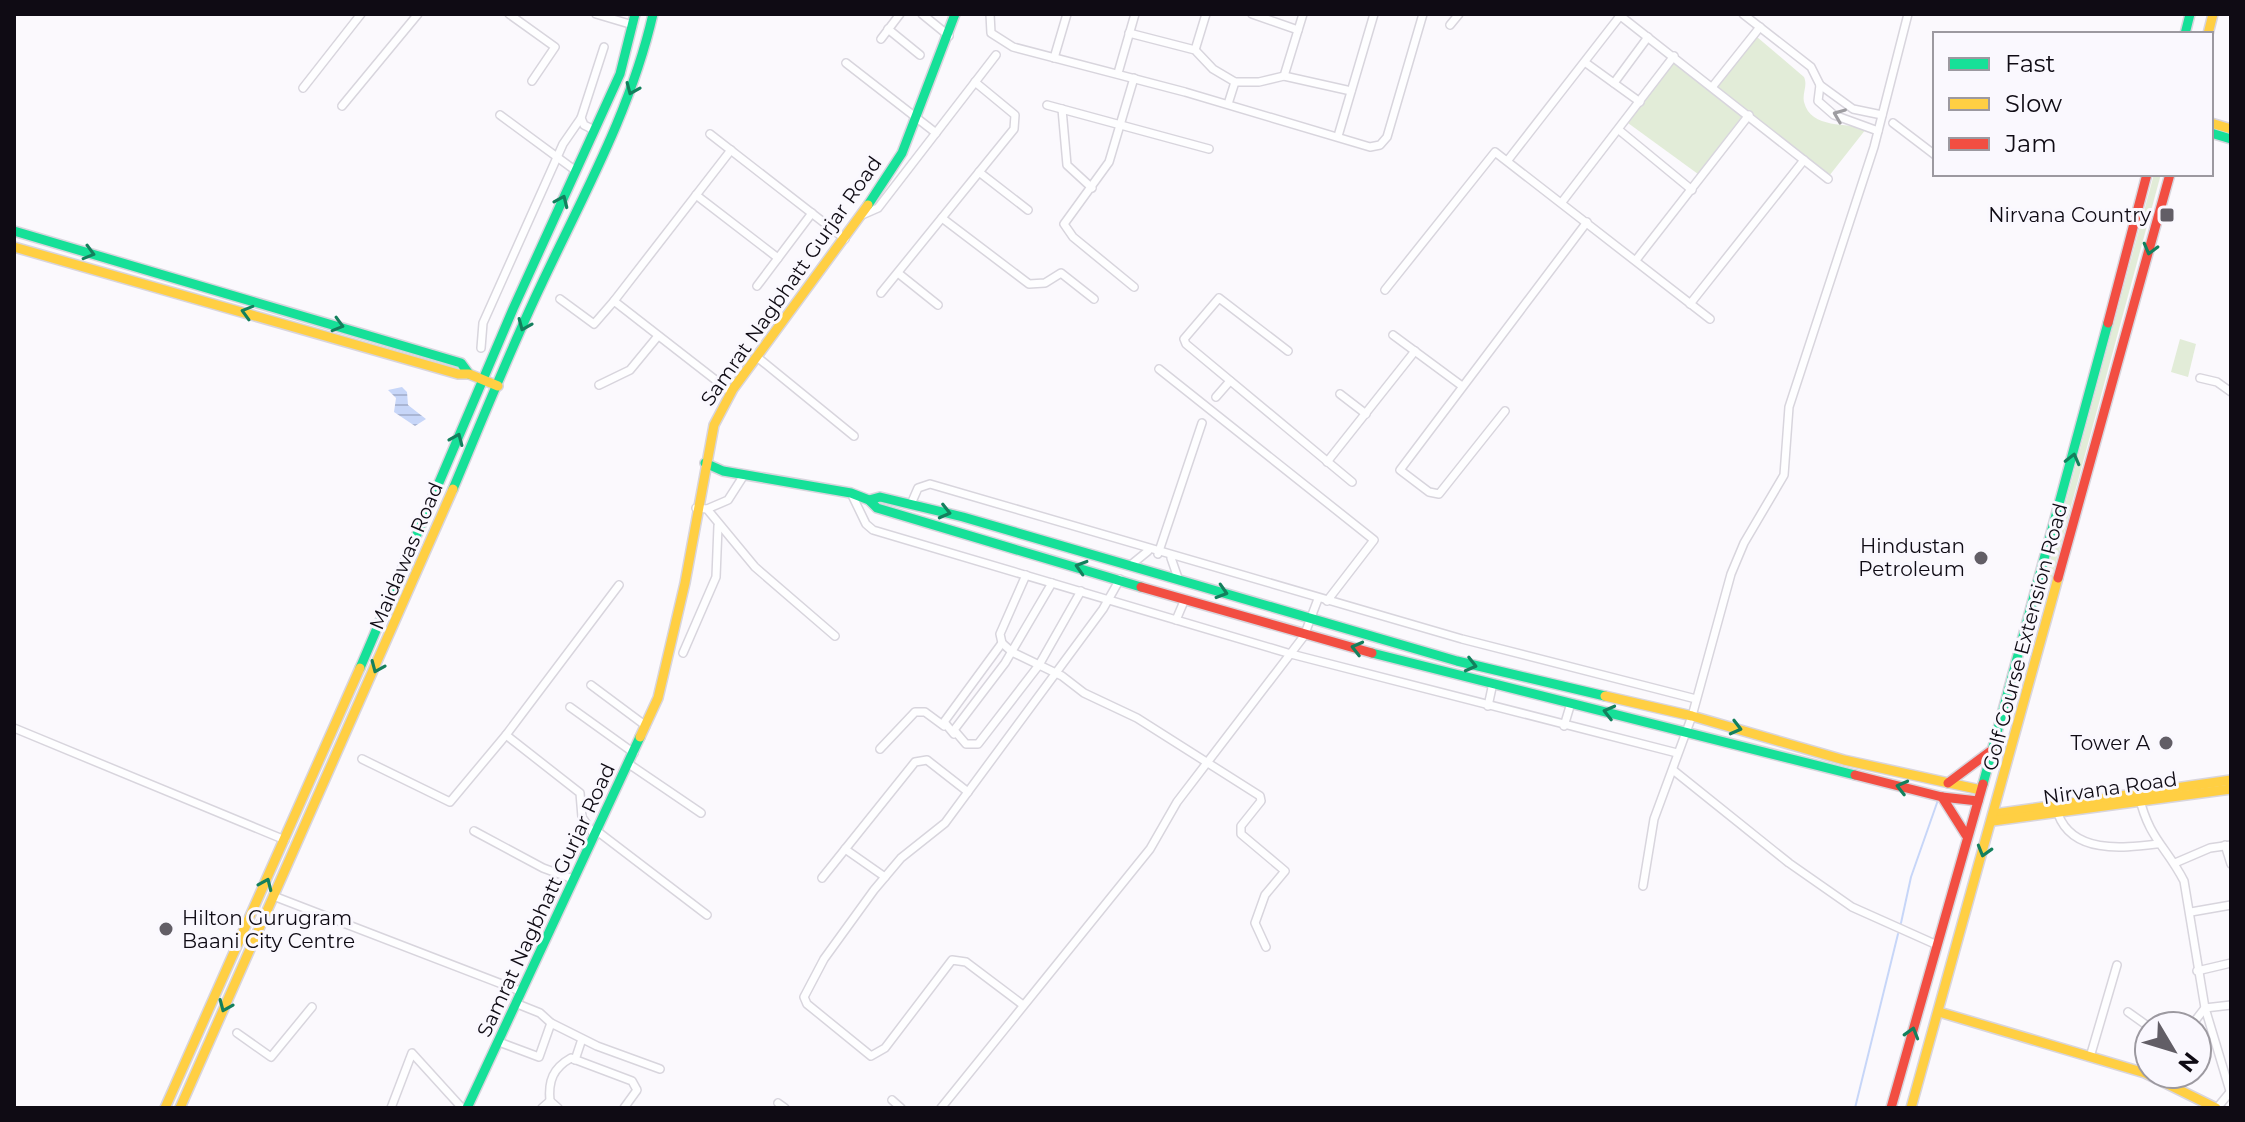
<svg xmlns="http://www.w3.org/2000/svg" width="2245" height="1122" font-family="Montserrat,sans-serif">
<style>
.green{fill:#e2ecd8}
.water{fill:url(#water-rules)}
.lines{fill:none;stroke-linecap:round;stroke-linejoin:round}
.stream{stroke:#c7d6f8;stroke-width:2}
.street-casing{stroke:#d8d5dd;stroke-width:10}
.fast-casing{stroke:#d8d5dd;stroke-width:12}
.slow-casing{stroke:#d8d5dd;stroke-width:12}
.jam-casing{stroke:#d8d5dd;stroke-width:12}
.street{stroke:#fefeff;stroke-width:7}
.fast{stroke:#16e098;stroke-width:9}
.slow{stroke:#ffcf43;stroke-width:9}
.jam{stroke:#f24e42;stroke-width:9}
.oneway{stroke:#13805d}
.oneway2{stroke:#9e9da1}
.poi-dot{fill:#625e66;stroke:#faf8fe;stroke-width:3}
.labels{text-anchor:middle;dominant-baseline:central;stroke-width:6;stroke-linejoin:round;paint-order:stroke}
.poi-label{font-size:20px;fill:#0f0b14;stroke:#faf8fe;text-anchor:end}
.street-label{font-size:20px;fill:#0f0b14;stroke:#faf8fe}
</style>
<defs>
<pattern id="water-rules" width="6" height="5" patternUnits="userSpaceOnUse" patternTransform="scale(2)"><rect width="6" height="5" fill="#c7d6f8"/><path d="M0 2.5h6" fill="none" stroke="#aab6d4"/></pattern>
</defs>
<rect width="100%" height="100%" fill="#fbf9fd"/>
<g class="green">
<path d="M1757 37 1804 77C1808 86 1802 93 1804 102 1811 130 1848 122 1866 129L1829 176 1716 88Z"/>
<path d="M1673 62 1743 115 1698 174 1628 123Z"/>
<path d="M2154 174H2161L2050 584 2045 580Z"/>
<path d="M2180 339 2196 344 2188 377 2171 372Z"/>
</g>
<path class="water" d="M402 387 407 392 408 405 426 419 415 426 394 412 396 398 388 390Z"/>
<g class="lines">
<g class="stream">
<path d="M1901 923 1911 877 1938 800"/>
<path d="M1855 1108 1898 934"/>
</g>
<defs>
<g id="street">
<path d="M509 14 555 47 532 81"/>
<path d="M596 14 633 25"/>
<path d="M922 14 949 36"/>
<path d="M990 14 991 33 1013 47 1185 92 1370 147 1380 145 1387 137 1423 14"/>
<path d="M1252 14 1298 30"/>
<path d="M1618 14 1828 179"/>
<path d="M1743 14 1811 67 1820 85 1818 101 1834 115 1878 131"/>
<path d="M1450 25 1459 14"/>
<path d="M888 29 920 55"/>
<path d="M1129 33 1195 50 1213 69 1235 82H1259L1284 76 1303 14"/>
<path d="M881 39 900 14"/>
<path d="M1195 50 1206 14"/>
<path d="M1054 58 1067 14"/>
<path d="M846 63 936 133"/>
<path d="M1586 63 1640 102"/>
<path d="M1118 73 1135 14"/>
<path d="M1284 76 1351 91"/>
<path d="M1134 78 1109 162 1064 224 1073 237 1134 287"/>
<path d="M1614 83 1648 37"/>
<path d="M1820 85 1853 109 1882 115"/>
<path d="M1713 86 1760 27"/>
<path d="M303 88 361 14"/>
<path d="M1228 104 1235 82"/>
<path d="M1047 105 1209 149"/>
<path d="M342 106 418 14"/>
<path d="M1062 109 1067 165 1092 188"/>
<path d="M500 115 576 171"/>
<path d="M1893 123 1935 155"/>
<path d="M594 130 584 125 581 118 604 47"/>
<path d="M1619 130 1692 190"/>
<path d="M710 134 845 239"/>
<path d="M1338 136 1374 14"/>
<path d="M1508 160 1620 16"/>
<path d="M979 172 1028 210"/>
<path d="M696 195 778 258"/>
<path d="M1562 202 1674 56"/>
<path d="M862 215 878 208 996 55"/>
<path d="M942 218 1029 284 1045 283 1061 273 1094 299"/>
<path d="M1636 260 1749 115"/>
<path d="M898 273 938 305"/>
<path d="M757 286 812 213"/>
<path d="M1385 290 1495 152 1710 319"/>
<path d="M881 293 1014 129 1015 115 975 82"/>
<path d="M560 299 594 324 614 301 731 392"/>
<path d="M614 301 731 150"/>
<path d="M1690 304 1804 160"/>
<path d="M1393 335 1462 386"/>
<path d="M481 348 483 323 563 144 581 118"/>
<path d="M1288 351 1219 298 1184 339 1186 344 1352 482"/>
<path d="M757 357 854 436"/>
<path d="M1159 369 1374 540 1327 601"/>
<path d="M2200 378 2217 382 2231 392"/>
<path d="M599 385 630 370 658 336"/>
<path d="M1340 394 1366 414"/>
<path d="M1216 397 1230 381"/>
<path d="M1505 411 1439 494 1429 492 1400 470 1587 222"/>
<path d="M1327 462 1415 351"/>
<path d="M851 493 866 524 873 530 1291 654 1677 753"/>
<path d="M911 504 918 488 930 484 1462 639 1696 699"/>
<path d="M696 508 707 509 755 567 835 636"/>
<path d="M707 509 728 500 744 475"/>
<path d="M1158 554 1202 423"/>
<path d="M1171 558 1178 578"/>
<path d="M1132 564 1148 551"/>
<path d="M1026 575 1000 634 1002 643 1012 652 1062 676 1084 693 1137 718 1260 796 1261 801 1241 826V834L1285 871 1265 895 1255 923 1266 947"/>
<path d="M1052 583 1005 663 954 730 966 744H978L1039 665 1081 591"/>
<path d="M1176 620 1185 599"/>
<path d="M683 653 716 577 718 526"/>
<path d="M591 685 646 726"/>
<path d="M1488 706 1493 683"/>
<path d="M570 707 634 753"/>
<path d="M1564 726 1571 703"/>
<path d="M14 728 285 840"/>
<path d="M954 734 944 722 1002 643"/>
<path d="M880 749 915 712H925L944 726"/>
<path d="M362 759 450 802 506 735"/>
<path d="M629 764 701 813"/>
<path d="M1673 770 1789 863 1852 907 1937 945"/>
<path d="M2139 796C2149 839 2166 846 2184 881L2205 1008 2230 1091"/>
<path d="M2058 814C2073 854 2122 848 2157 844"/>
<path d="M474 831 543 868 573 879"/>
<path d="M597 831 707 915"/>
<path d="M595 836 582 817 580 793 506 735 619 585"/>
<path d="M2225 845 2231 864"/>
<path d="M845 849 885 877"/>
<path d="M2175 863 2210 848 2231 845"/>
<path d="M822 878 915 762 927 760 968 792"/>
<path d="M1643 886 1654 819 1692 716 1731 574 1744 543 1784 475 1789 407 1874 147 1908 14"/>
<path d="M276 897 520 991"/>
<path d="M2191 912 2231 905"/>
<path d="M2197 971 2231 963"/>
<path d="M515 1003 540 1013 551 1023"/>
<path d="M1023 1005 966 962 952 960 885 1048 871 1056 807 1004 804 997 824 959 874 890 901 858 945 823 1103 609 1120 579"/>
<path d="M2128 1012 2149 1027"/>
<path d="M2191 1026 2205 1008 2231 1005"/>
<path d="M237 1033 271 1057 312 1007"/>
<path d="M499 1042 539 1057 551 1023 597 1046 660 1069"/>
<path d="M2090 1057 2117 965"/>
<path d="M575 1060 582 1039"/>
<path d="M892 1100 901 1108"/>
<path d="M550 1101C548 1081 553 1068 571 1058L632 1081 637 1090 624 1108"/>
<path d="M778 1103 785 1108"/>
<path d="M391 1108 412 1053 462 1108"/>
<path d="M542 1108 550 1101 558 1108"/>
<path d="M941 1108 1150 849 1177 802 1304 636 1318 599"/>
<path d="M2217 1108 2231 1091"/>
</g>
<g id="fast">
<path d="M2185 34 2190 14"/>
<path d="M2211 133 2231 139"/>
<path d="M868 205 902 153 955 14"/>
<path d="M14 231 461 363 469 374"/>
<path d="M705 463 723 471 851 493 869 500 877 508 1141 587"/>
<path d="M453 489C482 420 510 350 542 283 584 194 631 110 653 14"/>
<path d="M869 500 880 497 963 517 1457 661 1605 696"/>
<path d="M1372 653 1855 775"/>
<path d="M360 668 513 309 620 74 635 14"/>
<path d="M1983 784 2108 323"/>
<path d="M467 1108 640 737"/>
</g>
<g id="slow">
<path d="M2208 34 2213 14"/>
<path d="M2211 123 2231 129"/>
<path d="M14 247 458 374H469L498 386"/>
<path d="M1605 696 1692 716 1844 760 1981 790"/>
<path d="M640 737 658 698 685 583 714 425 733 389 868 205"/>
<path d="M1994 814 2231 780"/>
<path d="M1993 821 2231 789"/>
<path d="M1939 1012 2145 1073 2216 1108"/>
<path d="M165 1108 360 668"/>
<path d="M180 1108 453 489"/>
<path d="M1911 1108 2058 578"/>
</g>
<g id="jam">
<path d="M2108 323 2147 174"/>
<path d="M2058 578 2170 174"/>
<path d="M1141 587 1372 653"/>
<path d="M1855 775 1942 797 1978 801"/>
<path d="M1948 783 1992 750"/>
<path d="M1942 797 1966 835"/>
<path d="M1891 1108 1983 784"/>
</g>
</defs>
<use href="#street" class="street-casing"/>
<use href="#fast" class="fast-casing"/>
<use href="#slow" class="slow-casing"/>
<use href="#jam" class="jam-casing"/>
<use href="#street" class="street"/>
<use href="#fast" class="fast"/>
<use href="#slow" class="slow"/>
<use href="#jam" class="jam"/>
</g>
<defs><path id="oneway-chevron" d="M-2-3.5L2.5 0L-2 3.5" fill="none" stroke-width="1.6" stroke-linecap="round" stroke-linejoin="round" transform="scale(2)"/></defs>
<g class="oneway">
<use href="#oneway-chevron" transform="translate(632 89) rotate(113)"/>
<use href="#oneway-chevron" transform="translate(562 201) rotate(-66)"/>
<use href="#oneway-chevron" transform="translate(2150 249) rotate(105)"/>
<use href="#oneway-chevron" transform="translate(89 253) rotate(16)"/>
<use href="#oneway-chevron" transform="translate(247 312) rotate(-164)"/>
<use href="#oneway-chevron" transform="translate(338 325) rotate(16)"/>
<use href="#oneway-chevron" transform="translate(524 325) rotate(113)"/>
<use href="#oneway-chevron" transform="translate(457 439) rotate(-67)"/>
<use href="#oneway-chevron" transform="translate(2073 459) rotate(-76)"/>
<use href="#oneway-chevron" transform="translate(945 512) rotate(14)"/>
<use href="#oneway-chevron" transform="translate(1081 567) rotate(-163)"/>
<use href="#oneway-chevron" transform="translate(1222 592) rotate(17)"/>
<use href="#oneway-chevron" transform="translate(1357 648) rotate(-166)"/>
<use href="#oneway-chevron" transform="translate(1471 665) rotate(14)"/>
<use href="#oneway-chevron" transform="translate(377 667) rotate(113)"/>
<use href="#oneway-chevron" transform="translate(1609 712) rotate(-166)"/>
<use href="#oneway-chevron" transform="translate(1736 728) rotate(15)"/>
<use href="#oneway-chevron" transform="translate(1902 787) rotate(-166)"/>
<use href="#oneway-chevron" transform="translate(1984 851) rotate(106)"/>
<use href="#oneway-chevron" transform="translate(266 884) rotate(-66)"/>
<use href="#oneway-chevron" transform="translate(225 1006) rotate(113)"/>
<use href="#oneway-chevron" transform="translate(1912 1033) rotate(-74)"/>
</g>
<use class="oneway2" href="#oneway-chevron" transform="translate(1839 115) rotate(-158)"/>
<g class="poi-dot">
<rect x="2159" y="207" width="16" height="16" rx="4"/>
<circle cx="1981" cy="558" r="8"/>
<circle cx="2166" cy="743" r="8"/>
<circle cx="166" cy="929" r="8"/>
</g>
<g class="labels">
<g class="poi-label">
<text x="2151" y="215">Nirvana Country</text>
<text x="1965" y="546">Hindustan<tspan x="1965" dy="23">Petroleum</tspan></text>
<text x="2150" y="743">Tower A</text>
<text x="182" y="918" text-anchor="start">Hilton Gurugram<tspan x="182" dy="23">Baani City Centre</tspan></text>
</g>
<g class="street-label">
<text transform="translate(791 281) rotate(-55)">Samrat Nagbhatt Gurjar Road</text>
<text transform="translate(406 556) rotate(-67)">Maidawas Road</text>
<text transform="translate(2025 637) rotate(-75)">Golf Course Extension Road</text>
<text transform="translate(2110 788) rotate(-8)">Nirvana Road</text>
<text transform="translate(546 900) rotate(-65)">Samrat Nagbhatt Gurjar Road</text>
</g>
</g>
<rect width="2245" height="1122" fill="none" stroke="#0f0b14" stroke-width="32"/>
<rect x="1933" y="32" width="280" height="144" fill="#faf8fe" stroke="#9c99a0" stroke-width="2"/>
<rect x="1949" y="58" width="40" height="12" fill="#16e098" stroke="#9c99a0" stroke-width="2"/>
<text x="2005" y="72" font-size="24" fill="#0f0b14">Fast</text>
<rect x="1949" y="98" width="40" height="12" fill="#ffcf43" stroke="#9c99a0" stroke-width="2"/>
<text x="2005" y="112" font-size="24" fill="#0f0b14">Slow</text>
<rect x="1949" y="138" width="40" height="12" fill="#f24e42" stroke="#9c99a0" stroke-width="2"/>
<text x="2005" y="152" font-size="24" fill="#0f0b14">Jam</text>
<g transform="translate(2173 1050) rotate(128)"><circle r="38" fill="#faf8fe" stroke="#9c99a0" stroke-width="2"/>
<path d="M0-6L14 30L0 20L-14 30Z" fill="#625e66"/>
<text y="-12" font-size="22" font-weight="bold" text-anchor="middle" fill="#0f0b14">N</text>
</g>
</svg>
